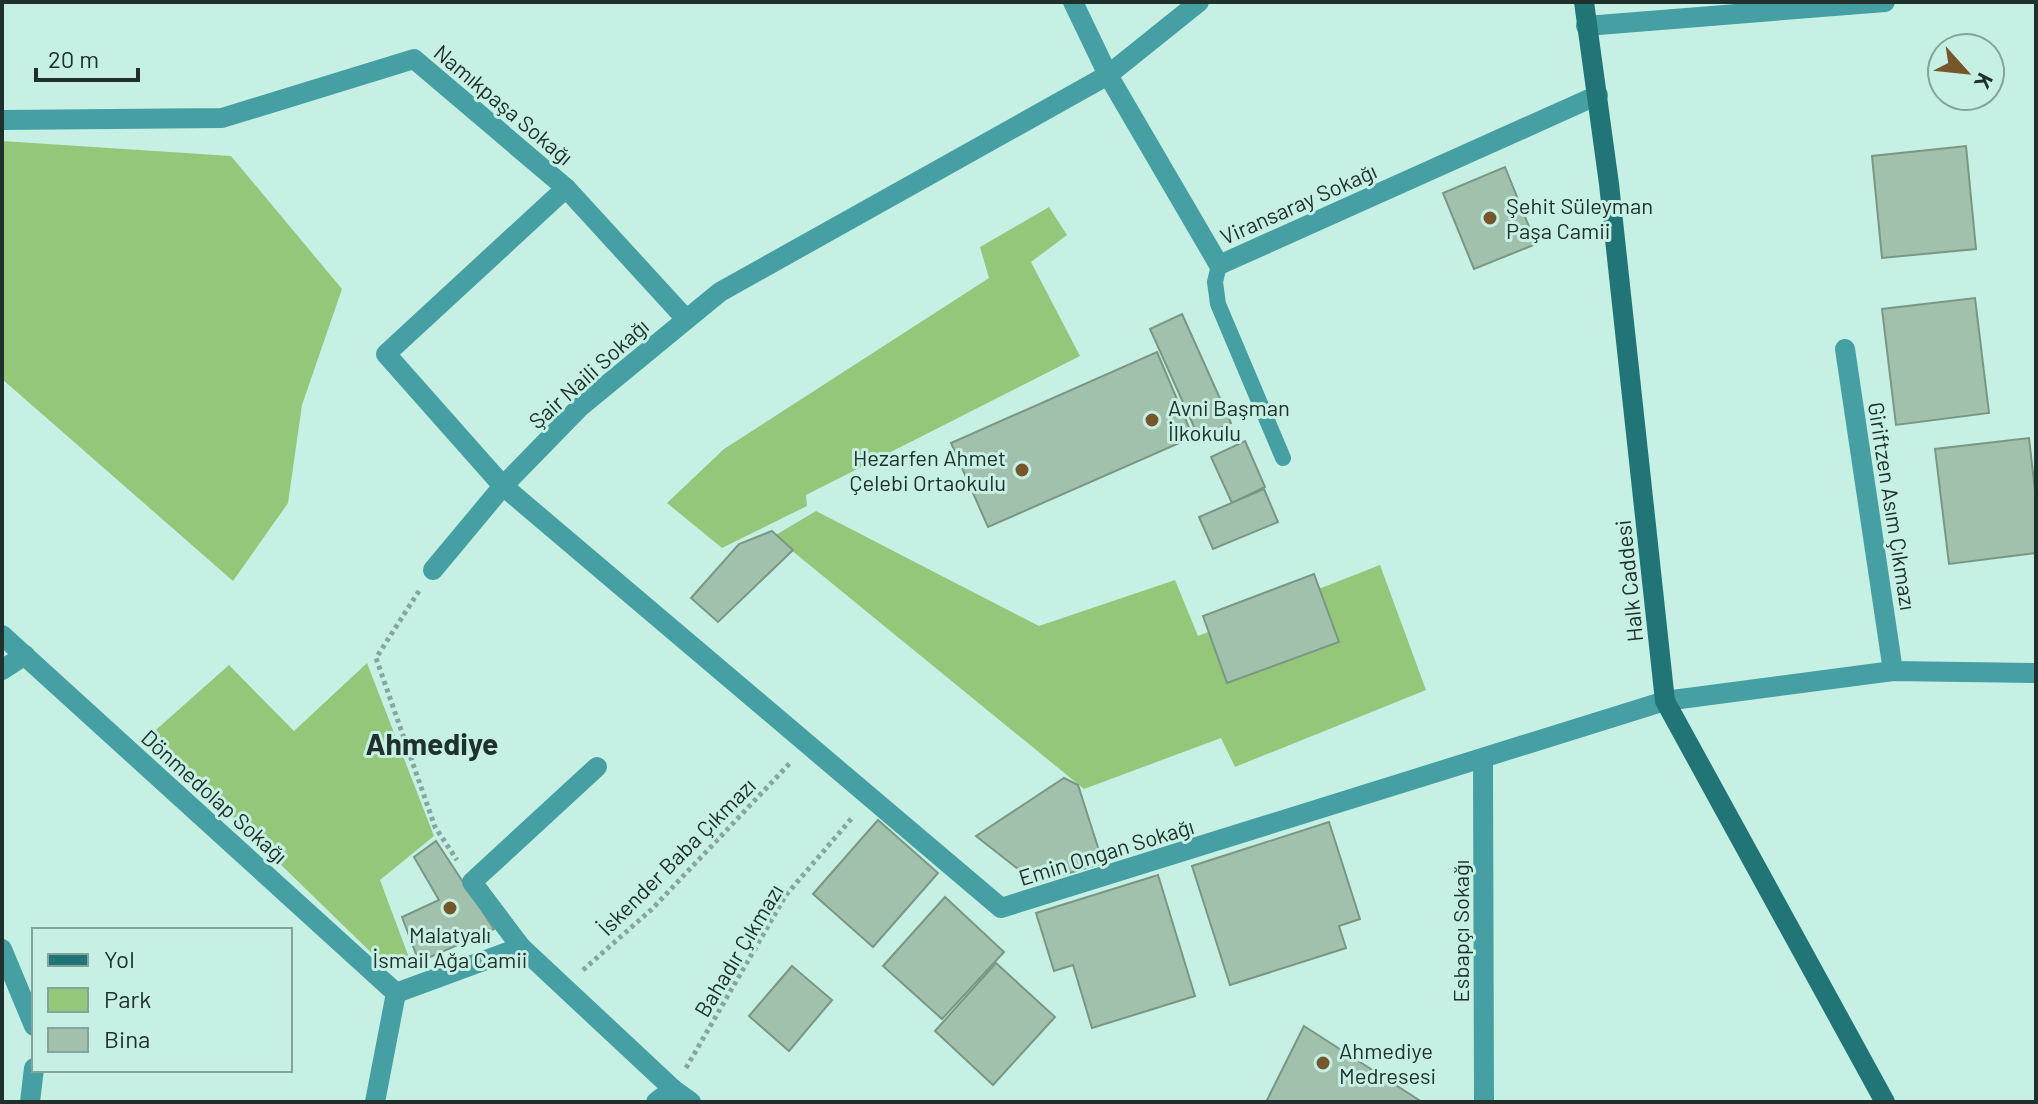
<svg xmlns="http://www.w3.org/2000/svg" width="2038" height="1104" font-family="Barlow,sans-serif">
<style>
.green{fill:#95c77b}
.building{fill:#a2c1ad;stroke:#799783;stroke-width:2}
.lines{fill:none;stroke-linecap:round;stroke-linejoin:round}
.path{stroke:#87a69e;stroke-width:5;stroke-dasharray:4 4;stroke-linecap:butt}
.service{stroke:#46a0a3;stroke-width:16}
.minor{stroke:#46a0a3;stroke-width:20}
.tertiary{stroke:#46a0a3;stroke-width:20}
.secondary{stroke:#217577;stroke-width:20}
.poi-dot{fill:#76572c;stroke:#c7f0e5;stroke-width:3}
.labels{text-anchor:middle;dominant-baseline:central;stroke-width:6;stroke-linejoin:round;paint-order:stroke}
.street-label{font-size:22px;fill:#20302c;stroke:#c7f0e5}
.poi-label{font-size:22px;fill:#20302c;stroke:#c7f0e5;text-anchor:start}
.district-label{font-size:30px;font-weight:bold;fill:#20302c;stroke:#c7f0e5}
</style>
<rect width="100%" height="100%" fill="#c7f0e5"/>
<g class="green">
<path d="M2 141 231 156 342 289 302 405 288 503 233 581 2 379Z"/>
<path d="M1049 207 1067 235 1031 262 1080 356 806 495 807 506 722 548 667 503 724 449 989 278 980 247Z"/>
<path d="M816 511 1039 626 1175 580 1198 636 1380 565 1426 690 1235 767 1221 738 1084 789 774 536Z"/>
<path d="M367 663 434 836 380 880 411 963 389 970 149 736 229 665 294 731Z"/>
</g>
<g class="building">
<path d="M1966 146 1976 249 1882 258 1872 156Z"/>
<path d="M1505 167 1536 244 1474 269 1443 193Z"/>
<path d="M1975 298 1989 413 1896 425 1882 309Z"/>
<path d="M1182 314 1231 423 1199 438 1150 329Z"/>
<path d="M1157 352 1193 437 988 527 951 443Z"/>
<path d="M2029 438 2036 499V553L1949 564 1935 449Z"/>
<path d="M1245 441 1265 487 1232 503 1211 457Z"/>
<path d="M1264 489 1278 522 1213 549 1199 517Z"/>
<path d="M772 531 793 550 718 622 691 598 739 544Z"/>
<path d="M1314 574 1339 642 1227 683 1203 616Z"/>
<path d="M1064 778 1078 785 1103 863 1036 883 976 836Z"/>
<path d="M878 820 938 873 873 947 813 894Z"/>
<path d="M1329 822 1360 919 1339 926 1346 948 1230 985 1192 866Z"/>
<path d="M436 841 494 929 419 962 402 917 439 900 414 857Z"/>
<path d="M1158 875 1195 996 1092 1028 1073 965 1054 971 1036 913Z"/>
<path d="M945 897 1004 952 942 1019 883 966Z"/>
<path d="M996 963 1055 1017 993 1085 935 1031Z"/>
<path d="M792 966 832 1000 789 1051 749 1016Z"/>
<path d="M1304 1026 1422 1102H1266Z"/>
</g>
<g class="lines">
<g class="path">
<path d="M419 591 376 658 435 827 457 860"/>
<path d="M583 970 652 909 791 762"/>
<path d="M686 1068 786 895 852 818"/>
</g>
<path class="service" d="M1219 265 1215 282 1218 304 1283 458"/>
<g class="minor">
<path d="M1073 2 1108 75 1219 265 1598 95"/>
<path d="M1586 26 1885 2"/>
<path d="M2 120 222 118 414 59 566 188 686 319"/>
<path d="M566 188 386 354 503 486 1001 908 1665 701 1893 671 2036 673"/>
<path d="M1845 349 1893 671"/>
<path d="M433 570 503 486 580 407 720 292 1108 75 1199 2"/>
<path d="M2 635 396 993 375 1102"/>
<path d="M2 670 25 655"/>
<path d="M1483 760 1484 1102"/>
<path d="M521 947 472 882 597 767"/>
<path d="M2 949 34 1026"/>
<path d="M30 1102 34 1068"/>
</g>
<g class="tertiary">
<path d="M396 993 521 947 673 1089 691 1102"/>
<path d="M656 1102 673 1089"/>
</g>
<path class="secondary" d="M1584 2 1609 184 1665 701 1885 1102"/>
</g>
<g class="poi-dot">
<circle cx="1490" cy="218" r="8"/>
<circle cx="1152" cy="420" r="8"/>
<circle cx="1022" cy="470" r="8"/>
<circle cx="450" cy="908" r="8"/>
<circle cx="1323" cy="1063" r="8"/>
</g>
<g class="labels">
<g class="street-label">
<text transform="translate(504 104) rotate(40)">Namıkpaşa Sokağı</text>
<text transform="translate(1298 203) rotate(-24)">Viransaray Sokağı</text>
<text transform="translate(588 373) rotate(-42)">Şair Naili Sokağı</text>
<text transform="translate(1893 506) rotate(81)">Giriftzen Asım Çıkmazı</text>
<text transform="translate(1628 581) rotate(-96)">Halk Caddesi</text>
<text transform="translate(215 796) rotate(42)">Dönmedolap Sokağı</text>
<text transform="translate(1106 851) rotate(-17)">Emin Ongan Sokağı</text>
<text transform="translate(676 856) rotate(-45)">İskender Baba Çıkmazı</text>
<text transform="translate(1460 931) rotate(-90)">Esbapçı Sokağı</text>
<text transform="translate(738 950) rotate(-59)">Bahadır Çıkmazı</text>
</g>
<g class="poi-label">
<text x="1506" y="205">Şehit Süleyman<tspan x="1506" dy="25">Paşa Camii</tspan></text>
<text x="1168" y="407">Avni Başman<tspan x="1168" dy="25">İlkokulu</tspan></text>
<text x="1006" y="457" text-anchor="end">Hezarfen Ahmet<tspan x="1006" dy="25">Çelebi Ortaokulu</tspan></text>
<text x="450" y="934" text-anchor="middle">Malatyalı<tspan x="450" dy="25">İsmail Ağa Camii</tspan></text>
<text x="1339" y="1050">Ahmediye<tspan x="1339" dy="25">Medresesi</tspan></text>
</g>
<g class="district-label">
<text x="432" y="743">Ahmediye</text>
</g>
</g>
<rect width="2038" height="1104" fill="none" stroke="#20302c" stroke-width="8"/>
<rect x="32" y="928" width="260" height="144" fill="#c7f0e5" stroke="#84a39b" stroke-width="2"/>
<rect x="48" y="954" width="40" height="12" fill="#217577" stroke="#84a39b" stroke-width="2"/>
<text x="104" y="968" font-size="24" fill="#20302c">Yol</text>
<rect x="48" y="988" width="40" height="24" fill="#95c77b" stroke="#84a39b" stroke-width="2"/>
<text x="104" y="1008" font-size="24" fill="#20302c">Park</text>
<rect x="48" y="1028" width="40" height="24" fill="#a2c1ad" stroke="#84a39b" stroke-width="2"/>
<text x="104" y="1048" font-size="24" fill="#20302c">Bina</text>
<g transform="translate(1966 72) rotate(117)"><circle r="38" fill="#c7f0e5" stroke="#84a39b" stroke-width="2"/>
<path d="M0-6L14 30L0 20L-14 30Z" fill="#76572c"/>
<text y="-12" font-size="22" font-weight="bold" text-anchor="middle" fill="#20302c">K</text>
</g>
<path d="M36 68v12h102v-12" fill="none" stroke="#20302c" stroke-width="4"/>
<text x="48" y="68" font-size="24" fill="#20302c" stroke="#c7f0e5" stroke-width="6" paint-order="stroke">20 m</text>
</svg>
